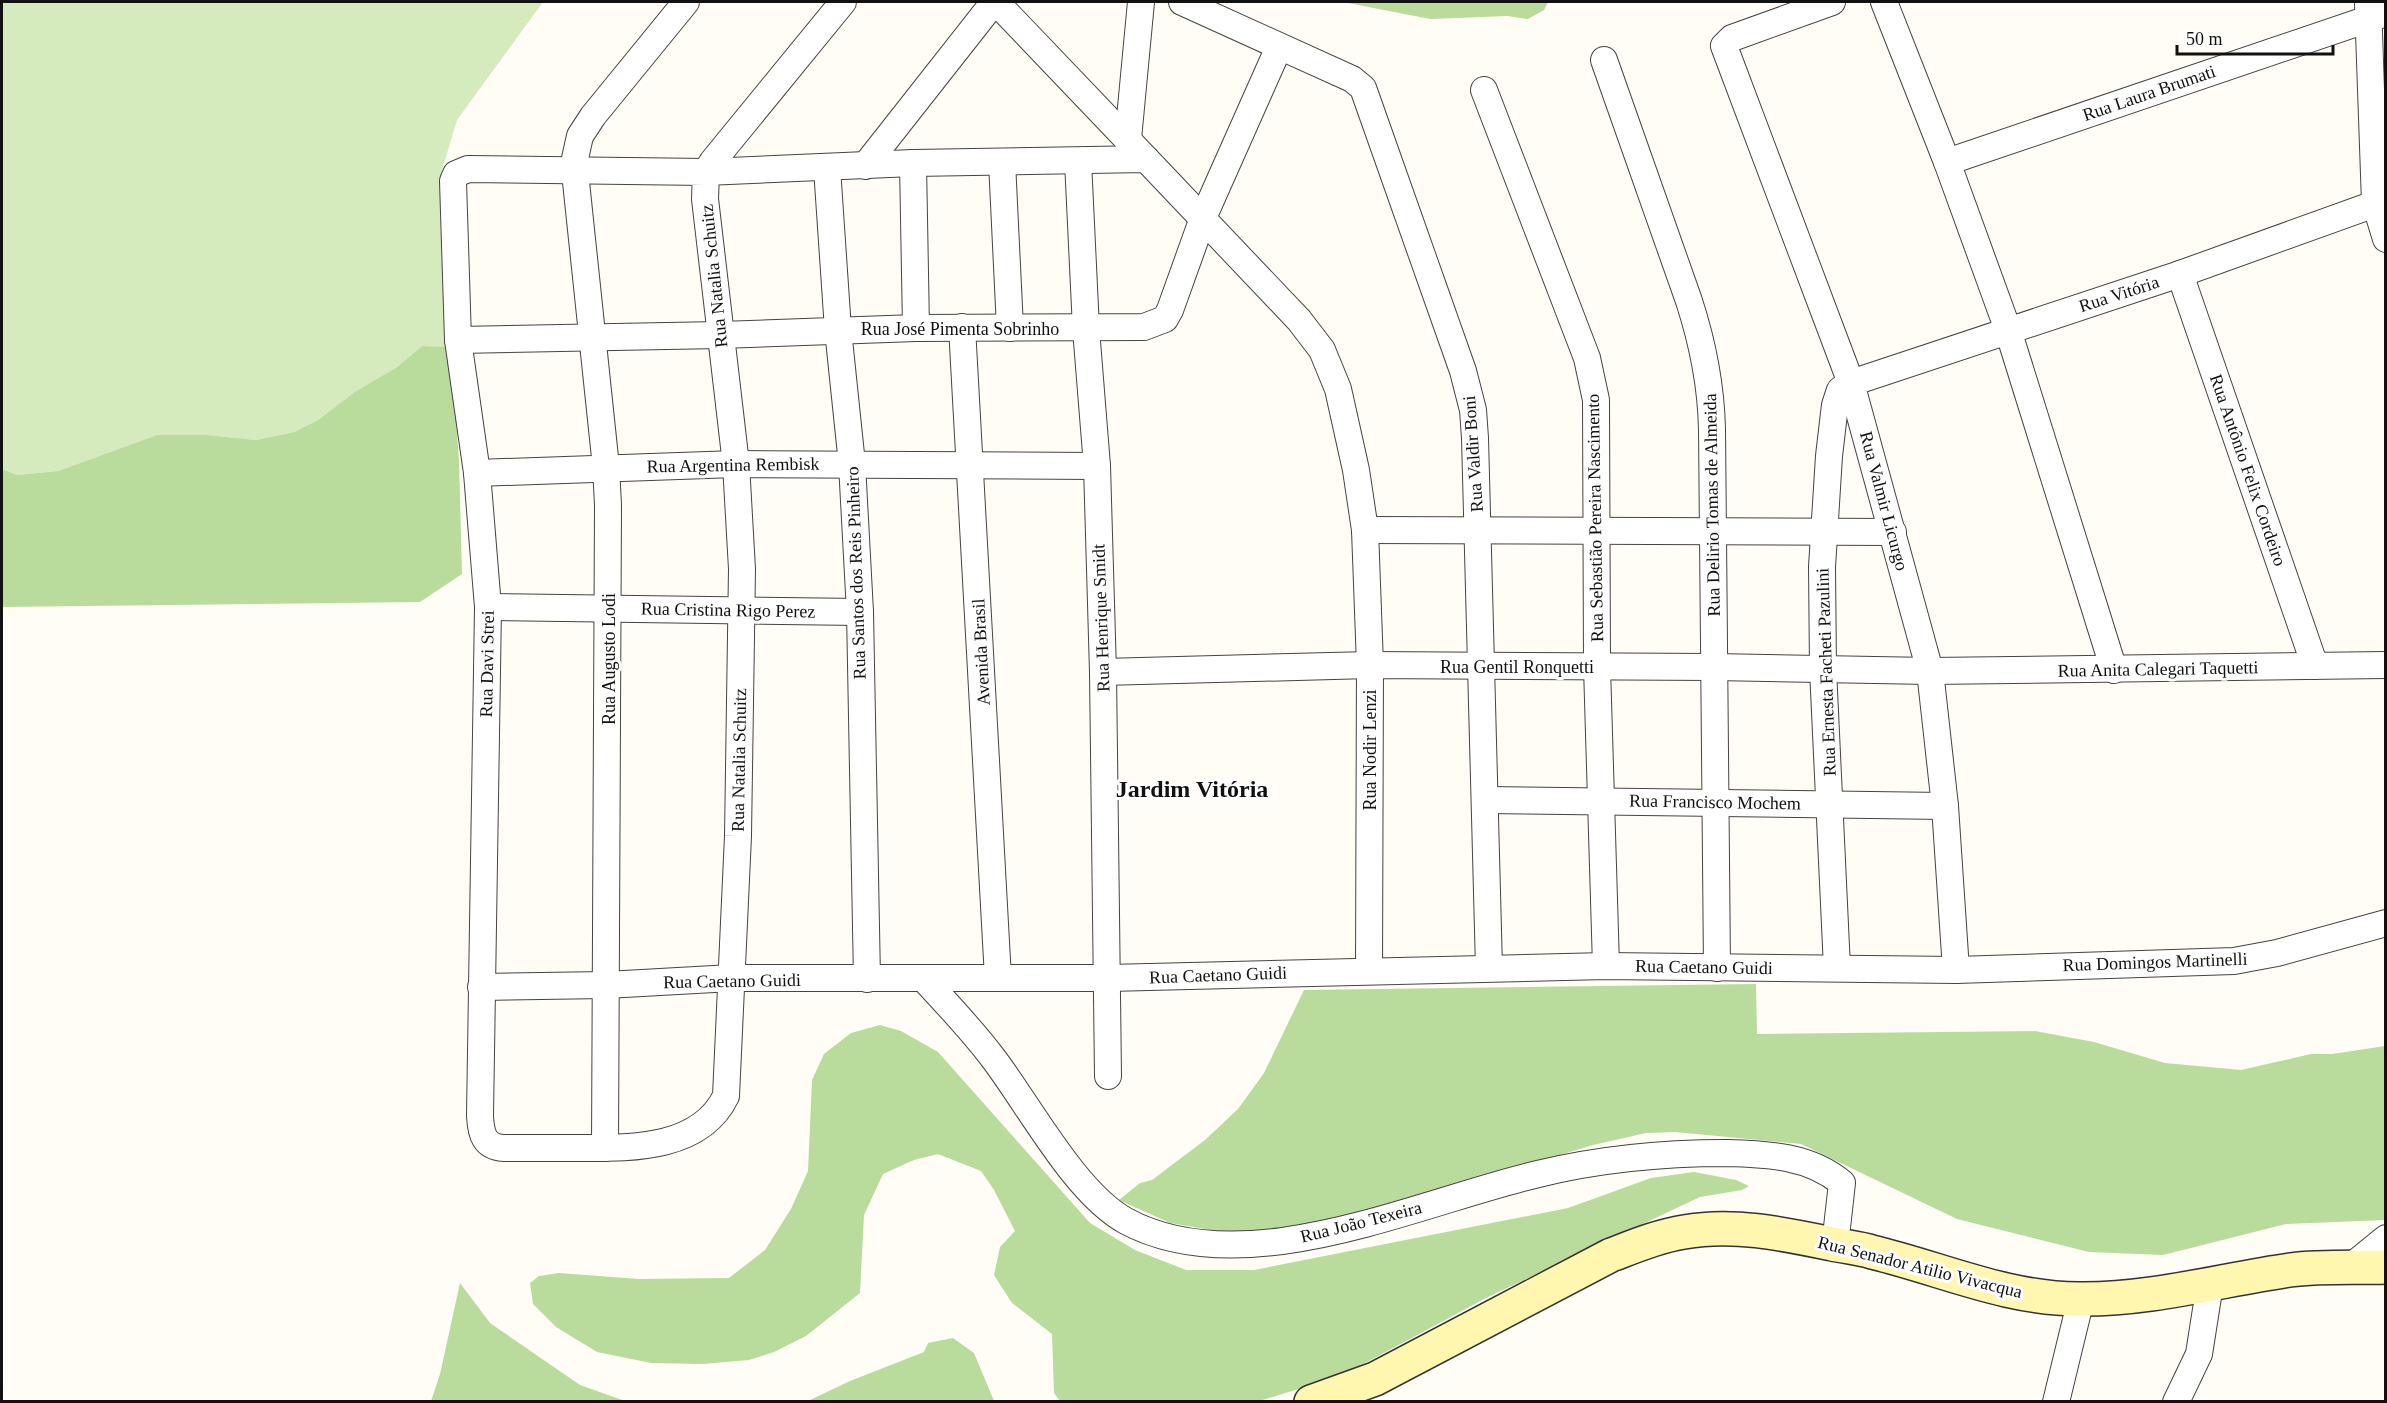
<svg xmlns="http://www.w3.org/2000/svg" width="2387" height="1403" font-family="'Times New Roman',serif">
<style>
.green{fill:#d5ebbd}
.forest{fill:#b9dc9c}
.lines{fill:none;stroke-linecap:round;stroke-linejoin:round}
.street-casing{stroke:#444;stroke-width:28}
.secondary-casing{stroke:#333;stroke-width:36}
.street{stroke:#fff;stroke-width:26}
.secondary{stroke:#fff6b0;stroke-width:33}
.labels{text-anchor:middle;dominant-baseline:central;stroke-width:6;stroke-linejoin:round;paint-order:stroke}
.street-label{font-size:18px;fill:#111;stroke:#fff}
.district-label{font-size:24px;font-weight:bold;fill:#111;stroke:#fff}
</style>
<rect width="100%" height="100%" fill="#fffdf5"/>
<path class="green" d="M2 2H543L457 120 442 170 440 218 446 347 422 346 397 367 356 391 318 420 294 432 256 440 207 435H157L58 471 17 475 2 469Z"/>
<g class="forest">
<path d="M1343 2H1548L1544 10 1528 19 1507 16 1430 19Z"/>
<path d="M422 346 451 347 459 461 462 574 420 602 2 607V469L17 475 58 471 157 435H207L256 440 294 432 318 420 356 391 397 367Z"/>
<path d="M1756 984 1757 1034 2035 1031 2094 1042 2165 1063 2241 1070 2311 1054H2332L2385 1046V1220L2286 1224 2163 1255 2089 1252 1957 1219 1801 1144 1675 1132 1646 1133 1593 1145 1303 1232H1222L1170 1223 1119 1200 1140 1183 1152 1180 1205 1140 1238 1109 1264 1073 1304 990Z"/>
<path d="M880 1025 901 1031 938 1052 1090 1223 1135 1250 1186 1270H1254L1568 1208 1651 1178 1694 1172 1736 1180 1749 1186 1742 1190 1700 1197 1486 1298 1341 1376 1259 1401H1060L1054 1393 1052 1334 1012 1303 994 1275 1000 1247 1015 1231 994 1190 981 1171 938 1154 914 1160 883 1174 864 1215 860 1293 806 1336 774 1352 749 1360 703 1364 651 1363 597 1352 556 1327 533 1304 530 1283 539 1276 559 1273 639 1279 729 1278 765 1250 791 1209 808 1171 812 1080 824 1054 851 1033Z"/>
<path d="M460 1283 490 1323 580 1385 625 1401H431L440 1374Z"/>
<path d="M953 1338 974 1353 994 1401H808L850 1381 924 1352 928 1343Z"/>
</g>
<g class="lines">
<defs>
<g id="street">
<path d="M843 2 713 161 706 172 705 199 736 464 742 569 738 836 726 1096C700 1150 630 1148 578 1148 553 1148 529 1148 504 1148 484 1147 481 1134 480 1116L488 607 477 473 458 340 453 181 456 174 468 169 706 172 913 163 1146 159 1299 320 1322 350 1338 389 1356 470 1365 530 1370 665 1369 971"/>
<path d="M996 2 1146 159"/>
<path d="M1182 2 1352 79 1363 88 1463 371 1473 410 1475 438 1489 968"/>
<path d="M1832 2 1732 38 1724 46 1851 383 1930 671 1945 806 1956 970"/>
<path d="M1884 2 1947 162 2008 330 2114 670"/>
<path d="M2368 4 2375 203 2386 239"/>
<path d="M1604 60 1689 301C1703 344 1711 384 1712 429L1717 968"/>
<path d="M1484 90 1587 358 1596 400 1597 667 1606 966"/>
<path d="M1128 139 1141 2"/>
<path d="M1078 161 1086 329 1097 466 1103 672 1108 1076"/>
<path d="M1002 162 1010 328"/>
<path d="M1947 162 2386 13"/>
<path d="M913 163 916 328"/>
<path d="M865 166 994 2"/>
<path d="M827 168 838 330 852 464 860 612 867 979"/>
<path d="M2180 274 2315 666"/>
<path d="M962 327 998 978"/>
<path d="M458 340 720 335 916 328 1144 327 1165 319 1170 310 1203 218 1279 47"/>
<path d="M477 473 736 464 1097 466"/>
<path d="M1365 530 1893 532"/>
<path d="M488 607 860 612"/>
<path d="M1103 672 1370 665 1714 667 1930 671 2386 665"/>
<path d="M1485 800 1945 806"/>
<path d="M1837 968 1823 669 1822 567 1829 456 1835 405 1840 390 1851 383 2180 274 2386 200"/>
<path d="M923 978C947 1004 972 1030 993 1058 1029 1105 1075 1193 1126 1221 1245 1285 1418 1202 1538 1174 1599 1159 1664 1153 1727 1153 1768 1154 1810 1156 1842 1183L1835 1245"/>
<path d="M481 987 606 985 732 978H1108L1606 966 1956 970 2234 961 2277 953 2386 923"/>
<path d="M605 1148 608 505 606 467 574 163 580 136 593 116 686 2"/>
<path d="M2349 1268 2386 1238"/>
<path d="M2056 1402 2081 1299"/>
<path d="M2176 1402 2199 1354 2210 1284"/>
</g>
<path id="secondary" d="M1311 1402 1375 1379 1611 1255C1635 1246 1659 1236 1684 1232 1734 1223 1784 1234 1832 1244 1846 1247 1859 1248 1872 1252 1942 1269 2007 1299 2079 1299 2150 1300 2221 1280 2290 1270 2322 1266 2354 1268 2386 1267"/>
</defs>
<use href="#street" class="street-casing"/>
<use href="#secondary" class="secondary-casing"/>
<use href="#street" class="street"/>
<use href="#secondary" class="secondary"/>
</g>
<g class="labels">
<g class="street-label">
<text transform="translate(2149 93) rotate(-19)">Rua Laura Brumati</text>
<text transform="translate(714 276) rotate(-96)">Rua Natalia Schuitz</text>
<text transform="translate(2119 294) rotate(-18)">Rua Vitória</text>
<text x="960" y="329">Rua José Pimenta Sobrinho</text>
<text transform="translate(1473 454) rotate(-94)">Rua Valdir Boni</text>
<text transform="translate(733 465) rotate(-1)">Rua Argentina Rembisk</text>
<text transform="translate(2248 470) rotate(71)">Rua Antônio Felix Cordeiro</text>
<text transform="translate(1884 501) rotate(75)">Rua Valmir Licurgo</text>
<text transform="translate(1712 505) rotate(-91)">Rua Delirio Tomas de Almeida</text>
<text transform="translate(1595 518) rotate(-91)">Rua Sebastião Pereira Nascimento</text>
<text transform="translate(856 573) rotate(-92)">Rua Santos dos Reis Pinheiro</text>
<text transform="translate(728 610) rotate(1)">Rua Cristina Rigo Perez</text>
<text transform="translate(1101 618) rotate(-92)">Rua Henrique Smidt</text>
<text transform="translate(981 652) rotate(-93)">Avenida Brasil</text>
<text transform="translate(609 659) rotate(-90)">Rua Augusto Lodi</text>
<text transform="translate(487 664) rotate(-89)">Rua Davi Strei</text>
<text x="1517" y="667">Rua Gentil Ronquetti</text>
<text transform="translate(2158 669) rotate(-1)">Rua Anita Calegari Taquetti</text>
<text transform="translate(1826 672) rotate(-92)">Rua Ernesta Facheti Pazulini</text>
<text transform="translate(1370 750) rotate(-90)">Rua Nodir Lenzi</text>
<text transform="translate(739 760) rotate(-89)">Rua Natalia Schuitz</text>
<text transform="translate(1715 802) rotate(1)">Rua Francisco Mochem</text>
<text transform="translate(2155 962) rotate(-2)">Rua Domingos Martinelli</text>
<text transform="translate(1704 967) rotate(1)">Rua Caetano Guidi</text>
<text transform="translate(1218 975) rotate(-2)">Rua Caetano Guidi</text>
<text transform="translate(732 981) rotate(-1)">Rua Caetano Guidi</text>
<text transform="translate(1361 1222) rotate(-14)">Rua João Texeira</text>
<text transform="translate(1920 1267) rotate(14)">Rua Senador Atilio Vivacqua</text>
</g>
<g class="district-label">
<text x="1192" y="789">Jardim Vitória</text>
</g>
</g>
<rect width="2387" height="1403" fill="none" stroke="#111111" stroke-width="6"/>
<path d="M2177 45v9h156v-9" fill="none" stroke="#111111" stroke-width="3"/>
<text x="2186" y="45" font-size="18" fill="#111111" stroke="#ffffff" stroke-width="4.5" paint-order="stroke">50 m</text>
</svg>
